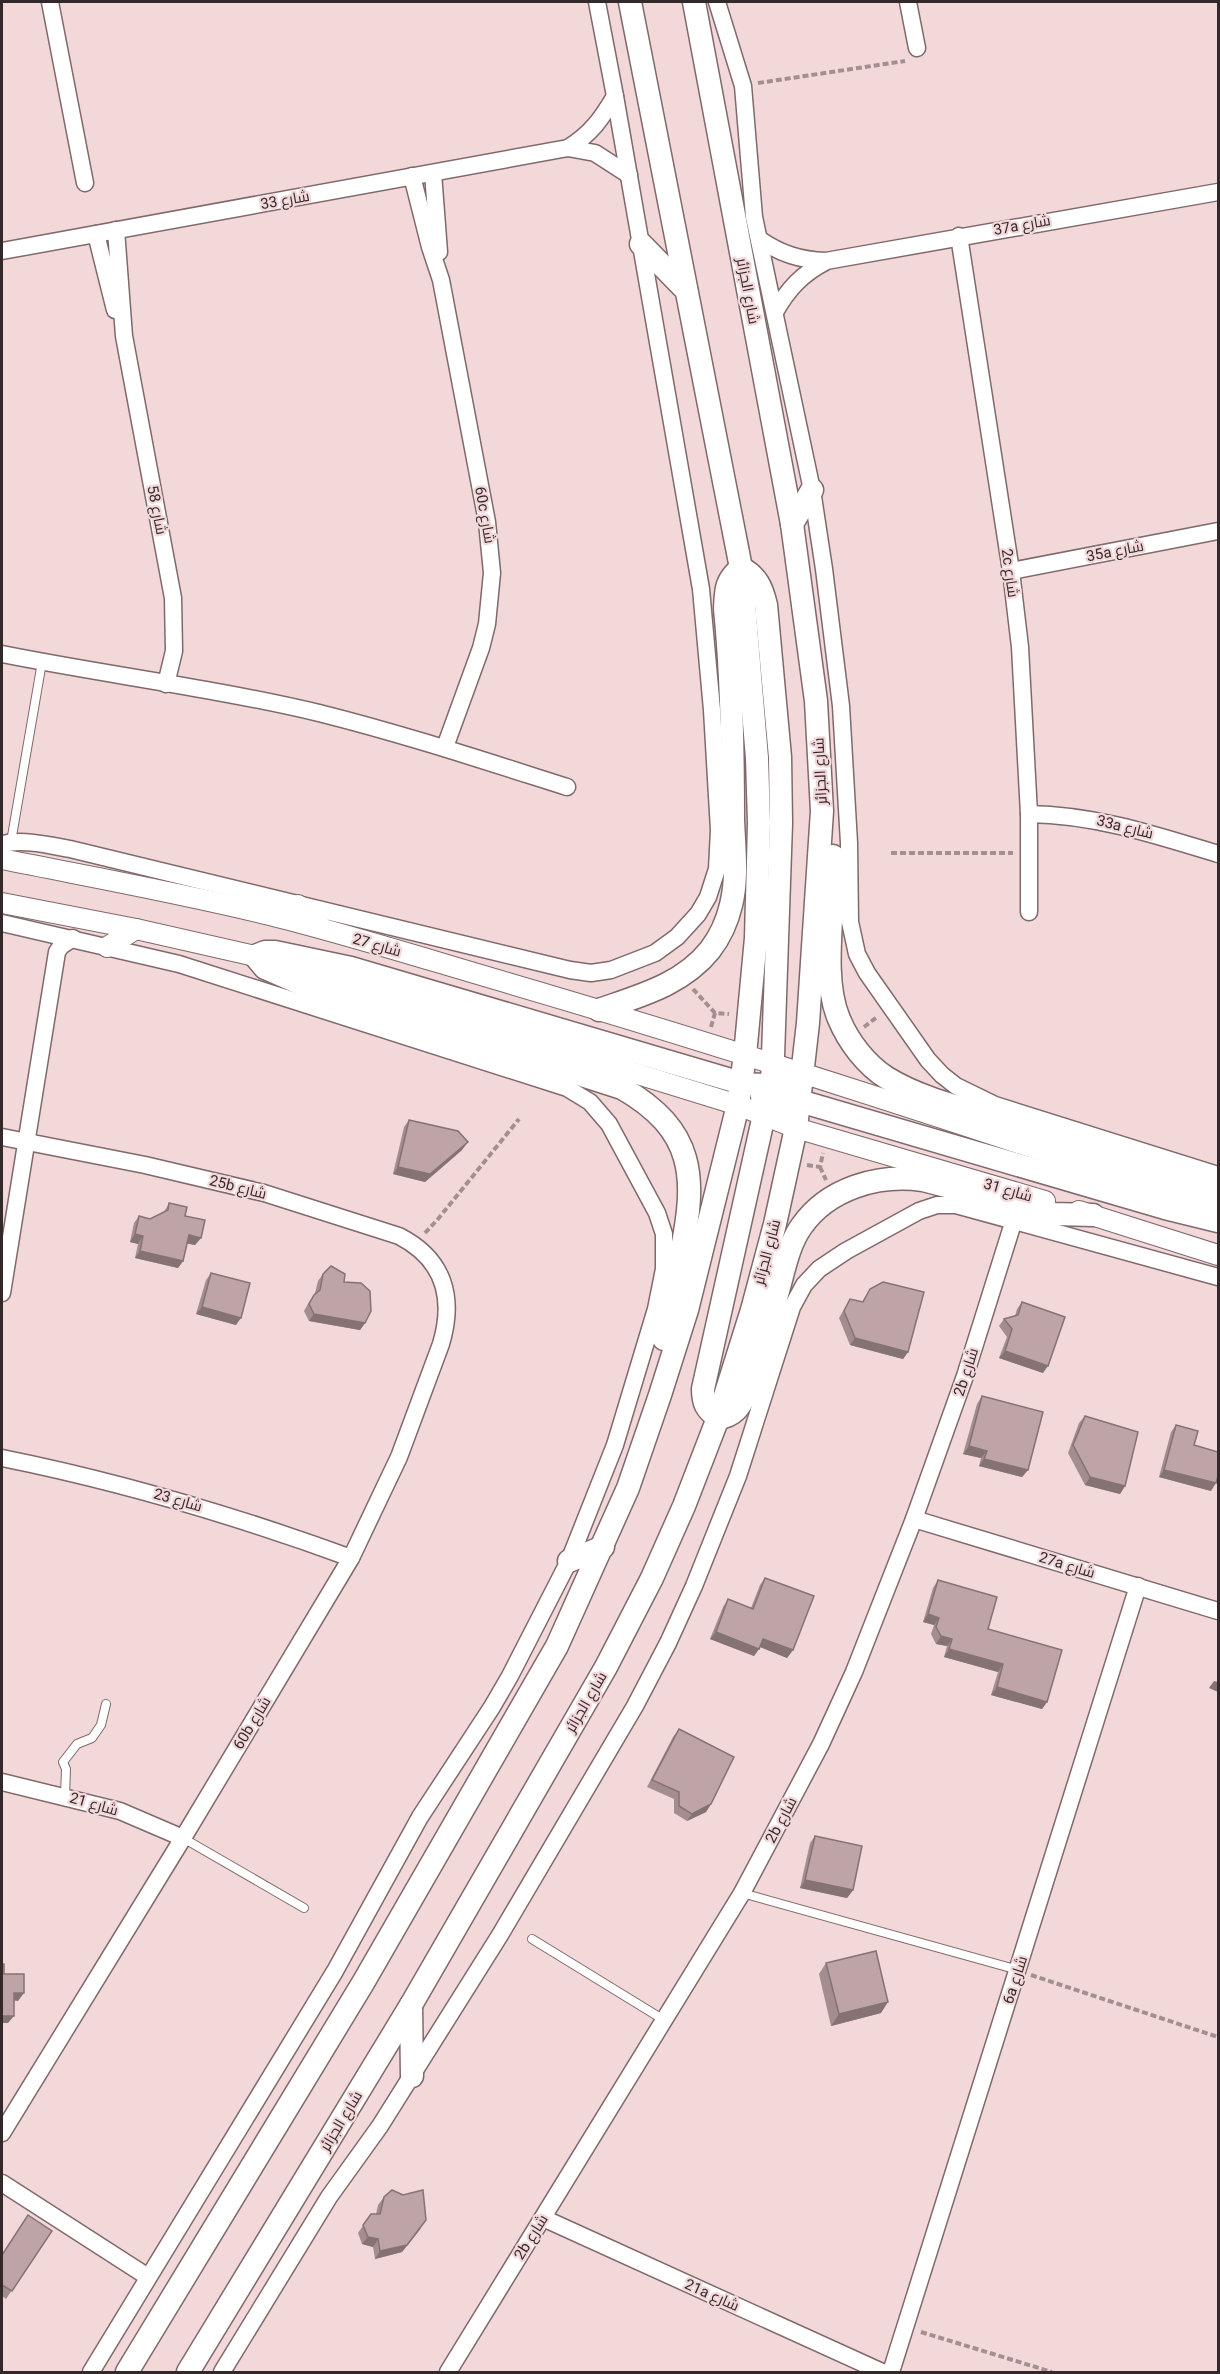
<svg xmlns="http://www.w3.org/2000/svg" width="1220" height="2374" font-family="Roboto,Cairo,sans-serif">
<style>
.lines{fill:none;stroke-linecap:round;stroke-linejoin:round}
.service-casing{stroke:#80696a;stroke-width:10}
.minor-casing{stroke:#80696a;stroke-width:19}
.tertiary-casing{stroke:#80696a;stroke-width:22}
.secondary-casing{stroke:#80696a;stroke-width:25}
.path{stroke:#a38f90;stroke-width:4;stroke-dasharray:6 3;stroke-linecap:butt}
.service{stroke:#fff;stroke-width:8}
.minor{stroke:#fff;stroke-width:16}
.tertiary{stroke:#fff;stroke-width:20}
.secondary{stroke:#fff;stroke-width:22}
.wall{fill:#a38d8f}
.shaded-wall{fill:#857374}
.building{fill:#bea4a6;stroke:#857374;stroke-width:1.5}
.labels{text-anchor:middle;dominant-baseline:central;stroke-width:4.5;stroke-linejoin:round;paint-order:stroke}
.street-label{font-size:15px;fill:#34292a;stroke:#f3d8da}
</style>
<rect width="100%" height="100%" fill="#f3d8da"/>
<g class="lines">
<defs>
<g id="service">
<path d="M11 842 42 662"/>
<path d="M65 1796 66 1769 63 1762 77 1744 92 1738 101 1725 106 1704"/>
<path d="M183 1838 304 1908"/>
<path d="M742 1893 1018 1970"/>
<path d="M532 1939 664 2020"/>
</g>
<g id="minor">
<path d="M50 2 85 183"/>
<path d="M717 2 743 86 754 217 812 490 824 569 841 706 849 843 850 922 857 954 867 973 928 1060 942 1075 956 1086 995 1105 1218 1175"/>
<path d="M908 2 917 48"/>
<path d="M568 148C591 134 602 118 615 96"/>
<path d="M433 173 439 252"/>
<path d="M412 176 430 247 441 280 487 522 492 573 487 624 481 648 445 747"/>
<path d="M116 230 124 336 173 598 174 651 166 684"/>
<path d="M96 234 115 310"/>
<path d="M959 236 1011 571 1020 647 1029 814V912"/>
<path d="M759 239C781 254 800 260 826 261L1218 192"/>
<path d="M2 251 568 148 595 153 629 175"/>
<path d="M775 312C788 289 802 274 825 262"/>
<path d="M1011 571 1218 531"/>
<path d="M2 654C107 675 214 688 319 713 403 734 485 761 567 787"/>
<path d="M1029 814C1096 815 1156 835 1218 854"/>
<path d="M2 844C24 839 48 845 70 849L570 970 591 973 611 970 655 953 677 937 698 914 708 897 717 869 719 830 712 710 701 589 615 96 597 2"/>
<path d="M2 923 179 964 567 1088 590 1102 609 1124 657 1213 664 1234V1269L656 1309 615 1445 569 1561 510 1676 492 1707 420 1817 335 1971 91 2372"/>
<path d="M2 1137 145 1165 264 1193 399 1236C444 1259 455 1297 441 1344L399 1457 351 1558 183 1838 2 2133"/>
<path d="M2 1293 57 952 61 946 73 938"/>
<path d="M2 1458C121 1482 236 1516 351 1558"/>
<path d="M914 1519 1218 1611"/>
<path d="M2 1782 120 1811 183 1838"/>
<path d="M2 2183 148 2277"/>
<path d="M543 2218 882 2372"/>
<path d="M222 2372 329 2197 380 2126 500 1935 635 1706 668 1643 694 1586 738 1476 792 1307 804 1285 819 1269 846 1251 919 1211 937 1205H956L1218 1277"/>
<path d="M448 2372 742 1893 821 1744 854 1672 914 1519 965 1376 1014 1220"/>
<path d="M891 2372 1138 1586"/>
</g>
<g id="tertiary">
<path d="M2 859C91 877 181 893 270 915 350 935 429 960 508 983 747 1053 983 1131 1218 1209"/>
<path d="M2 903 136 929 255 956 738 1105 796 1128 1045 1201"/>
<path d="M298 905 321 927"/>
<path d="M107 947 136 929"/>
<path d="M1079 1211 1218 1255"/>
</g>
<g id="secondary">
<path d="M641 244 686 290"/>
<path d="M792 524 812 490"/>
<path d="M833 856C836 903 820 975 839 1019 848 1041 866 1065 887 1078 923 1100 967 1109 1007 1122 1077 1145 1148 1168 1218 1193"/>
<path d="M599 1010C639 996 682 985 710 950 720 937 727 922 731 905 738 878 734 847 733 819 733 749 732 678 725 609 726 590 725 581 741 568 757 576 762 588 766 605L780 757 781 823 772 1085C775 1104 782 1115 796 1128"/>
<path d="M761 1086 764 1115 703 1389C703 1403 706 1409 718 1418 734 1416 740 1407 747 1392 757 1359 767 1325 778 1291 784 1270 788 1246 801 1227 828 1188 878 1174 923 1180L1054 1214 1093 1215"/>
<path d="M786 1097 1165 1208 1218 1221"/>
<path d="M664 1339C670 1311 676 1282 681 1253 697 1177 695 1130 622 1088L304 985 265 968 255 956 265 952H275L351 968 741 1083C765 1087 781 1084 803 1074"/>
<path d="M569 1561 603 1547"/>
<path d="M411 2005 412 2076"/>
<path d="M127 2372 363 1983 557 1646 628 1488 660 1395 687 1310 738 1105 745 1055 756 938 759 823 757 758 741 568 630 2"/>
<path d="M188 2372 411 2005 606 1667 652 1578 684 1506 718 1418 752 1310 775 1224 796 1128 808 1023 822 811 816 701 792 524 694 2"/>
</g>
</defs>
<use href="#service" class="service-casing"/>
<use href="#minor" class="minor-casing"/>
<use href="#tertiary" class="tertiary-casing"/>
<use href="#secondary" class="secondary-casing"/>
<g class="path">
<path d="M758 83 905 61"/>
<path d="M891 853H1013"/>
<path d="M693 989 715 1013"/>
<path d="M711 1027 715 1013 729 1014"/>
<path d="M864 1027 877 1017"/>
<path d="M807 1165 820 1167 823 1153"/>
<path d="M820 1167 826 1180"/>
<path d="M425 1233 438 1219 519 1119"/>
<path d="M1031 1975 1218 2037"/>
<path d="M921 2332 1052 2372"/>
</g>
<use href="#service" class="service"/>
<use href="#minor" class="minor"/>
<use href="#tertiary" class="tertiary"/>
<use href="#secondary" class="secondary"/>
</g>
<g class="wall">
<path d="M409 1120 462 1150 425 1182 393 1174 404 1127Z"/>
<path d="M169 1203 185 1216 201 1238 195 1245 187 1243 183 1261 178 1268 135 1258 138 1244 130 1242 134 1223 139 1216 150 1219 164 1212Z"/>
<path d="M211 1273 236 1325 196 1314 206 1280Z"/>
<path d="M323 1274 365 1323 360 1330 309 1321 304 1311 309 1302 315 1293 318 1281Z"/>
<path d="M870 1289 908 1352 903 1359 850 1345 839 1318 850 1299 862 1302Z"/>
<path d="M1022 1302 1043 1373 999 1358 1007 1337 999 1326 1004 1319 1015 1316 1017 1309Z"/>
<path d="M982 1396 1028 1470 1022 1477 979 1466 981 1458 963 1454 977 1404Z"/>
<path d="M1085 1416 1125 1486 1120 1494 1085 1485 1068 1453 1079 1423Z"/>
<path d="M1176 1425 1211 1491 1159 1477 1171 1432Z"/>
<path d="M765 1578 793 1650 787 1658 760 1647 754 1656 710 1639 723 1607 728 1599 751 1608 760 1585Z"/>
<path d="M938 1580 988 1629 1047 1702 1042 1709 991 1695 998 1672 944 1657 947 1646 936 1644 931 1634 934 1625 923 1622 933 1588Z"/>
<path d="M679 1729 711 1804 706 1812 687 1821 674 1813V1799L647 1787 673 1737Z"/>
<path d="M815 1836 853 1890 847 1898 800 1888 810 1843Z"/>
<path d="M826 1963 881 2013 831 2026 819 1974Z"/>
<path d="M384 2197 421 2228 402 2252 375 2259 373 2247 362 2244 358 2233 371 2214H376L378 2205Z"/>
<path d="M52 2231 6 2299 2 2296V2254Z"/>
</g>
<g class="shaded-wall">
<path d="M468 1142 462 1150 425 1182 393 1174 398 1167Z"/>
<path d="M135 1234 143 1236 138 1244 130 1242Z"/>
<path d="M189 1235 201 1238 195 1245 184 1243Z"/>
<path d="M140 1251 183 1261 178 1268 135 1258Z"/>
<path d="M202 1307 241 1318 236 1325 196 1314Z"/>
<path d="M314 1314 365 1323 360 1330 309 1321Z"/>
<path d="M855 1338 908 1352 903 1359 850 1345Z"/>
<path d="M1005 1351 1048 1366 1043 1373 999 1358Z"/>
<path d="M969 1446 987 1451 981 1458 963 1454Z"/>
<path d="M984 1459 1028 1470 1022 1477 979 1466Z"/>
<path d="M1164 1470 1216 1483 1211 1491 1159 1477Z"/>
<path d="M1090 1477 1125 1486 1120 1494 1085 1485Z"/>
<path d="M928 1614 939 1618 934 1625 923 1622Z"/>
<path d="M716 1632 759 1649 754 1656 710 1639Z"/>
<path d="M941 1636 952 1639 947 1646 936 1644Z"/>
<path d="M763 1639 793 1650 787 1658 758 1646Z"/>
<path d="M949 1649 1003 1664 998 1672 944 1657Z"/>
<path d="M1214 1681 1218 1682V1692L1209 1688Z"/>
<path d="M997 1687 1047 1702 1042 1709 991 1695Z"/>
<path d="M711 1804 706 1812 687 1821 692 1814Z"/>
<path d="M805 1880 853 1890 847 1898 800 1888Z"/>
<path d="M14 1993H24L18 2001 9 2000Z"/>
<path d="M888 2002 881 2013 831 2026 839 2014Z"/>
<path d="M2 2016H14L8 2023H2Z"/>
<path d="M421 2228 402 2252 375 2259 380 2251Z"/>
<path d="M368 2237 378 2239 373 2247 362 2244Z"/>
</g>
<g class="building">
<path d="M409 1120 458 1131 468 1142 430 1174 398 1167Z"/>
<path d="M169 1203 187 1207 185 1216 205 1220 201 1238 189 1235 183 1261 140 1251 143 1236 135 1234 139 1216 150 1219 168 1210Z"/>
<path d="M331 1266 345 1274 344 1282 361 1283 370 1291 371 1311 365 1323 314 1314 309 1304 314 1295 320 1290 323 1274Z"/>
<path d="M211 1273 250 1283 241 1318 202 1307Z"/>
<path d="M883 1282 924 1292 908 1352 855 1338 844 1311 850 1299 863 1302 870 1289Z"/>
<path d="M1022 1302 1065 1317 1048 1366 1005 1351 1012 1329 1004 1319 1018 1315Z"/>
<path d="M982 1396 1043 1412 1028 1470 984 1459 987 1451 969 1446Z"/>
<path d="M1085 1416 1138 1432 1125 1486 1090 1477 1073 1445Z"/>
<path d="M1176 1425 1198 1431 1194 1445 1218 1452V1476L1216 1483 1164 1470Z"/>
<path d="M765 1578 814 1596 793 1650 763 1639 759 1649 716 1632 728 1599 753 1609Z"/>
<path d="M938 1580 997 1597 988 1629 1062 1650 1047 1702 997 1687 1003 1664 949 1649 952 1639 941 1636 936 1627 939 1618 928 1614Z"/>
<path d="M679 1729 734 1757 711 1804 692 1814 679 1806V1792L652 1780Z"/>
<path d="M815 1836 862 1846 853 1890 805 1880Z"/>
<path d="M876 1951 888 2002 839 2014 826 1963Z"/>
<path d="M2 1964H4V1974H24V1993H14V2016H2Z"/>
<path d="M392 2190 403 2195 423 2190 426 2220 407 2245 380 2251 378 2239 368 2237 363 2225 371 2214H380L384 2197Z"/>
<path d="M28 2215 52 2231 12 2291 2 2285V2255Z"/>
</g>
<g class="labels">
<g class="street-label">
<text transform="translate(285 200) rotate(-10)">شارع 33</text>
<text transform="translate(1022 225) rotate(-10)">37a شارع</text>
<text transform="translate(748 291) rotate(79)">شارع الجزائر</text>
<text transform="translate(157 510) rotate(79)">شارع 58</text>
<text transform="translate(485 515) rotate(80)">60c شارع</text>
<text transform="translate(1115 551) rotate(-11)">35a شارع</text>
<text transform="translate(1010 573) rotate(82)">2c شارع</text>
<text transform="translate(820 771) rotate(-93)">شارع الجزائر</text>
<text transform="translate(1125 827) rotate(14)">33a شارع</text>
<text transform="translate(377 945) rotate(16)">شارع 27</text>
<text transform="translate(238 1187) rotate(14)">25b شارع</text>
<text transform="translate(1008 1190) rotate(16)">شارع 31</text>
<text transform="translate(767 1252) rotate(-75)">شارع الجزائر</text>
<text transform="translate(966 1372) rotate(-72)">2b شارع</text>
<text transform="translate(178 1500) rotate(16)">شارع 23</text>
<text transform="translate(1067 1565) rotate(17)">27a شارع</text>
<text transform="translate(586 1702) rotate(-60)">شارع الجزائر</text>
<text transform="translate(252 1723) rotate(-59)">60b شارع</text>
<text transform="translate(94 1804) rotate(16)">شارع 21</text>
<text transform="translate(781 1820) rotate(-62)">2b شارع</text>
<text transform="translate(1015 1980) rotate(-72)">6a شارع</text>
<text transform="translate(341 2121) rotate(-59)">شارع الجزائر</text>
<text transform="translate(531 2237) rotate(-58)">2b شارع</text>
<text transform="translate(712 2295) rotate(24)">21a شارع</text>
</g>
</g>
<rect width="1220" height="2374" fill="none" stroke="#34292a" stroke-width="6"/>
</svg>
